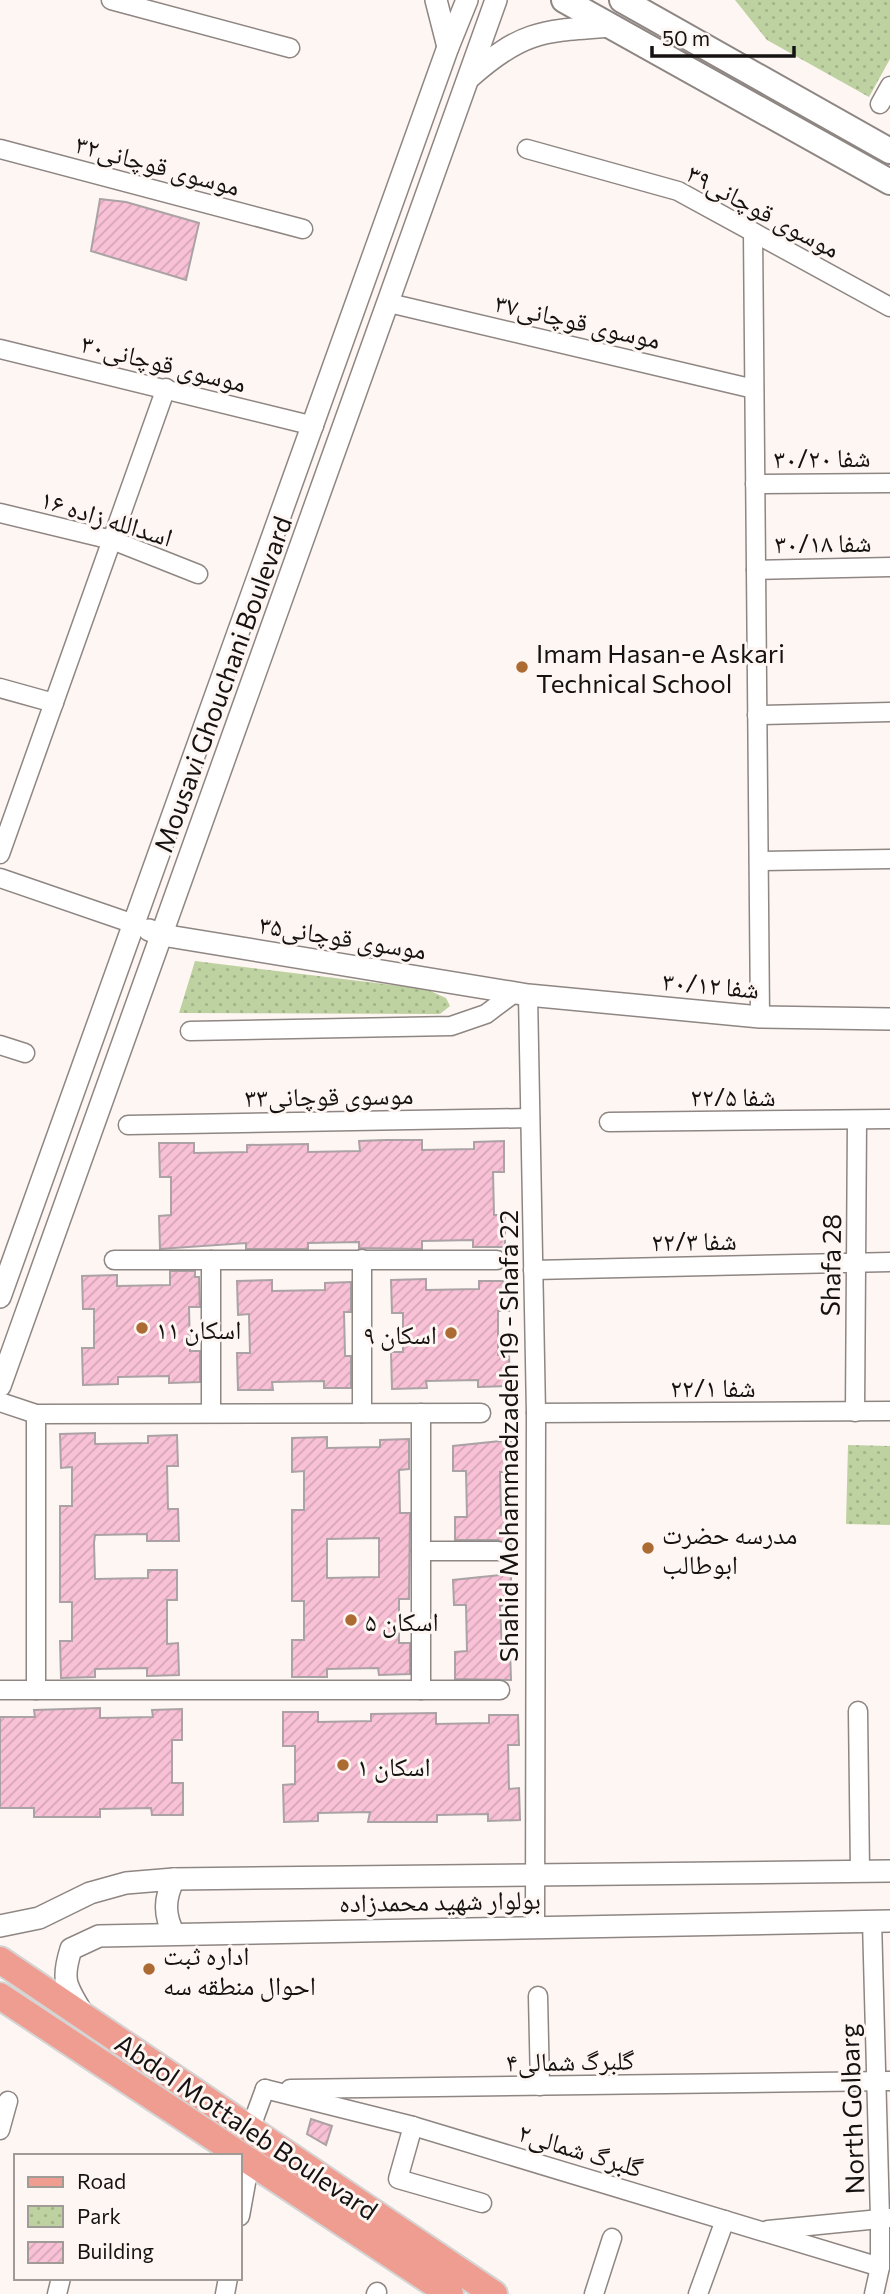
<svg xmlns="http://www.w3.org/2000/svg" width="890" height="2294" font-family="Commissioner,'Noto Naskh Arabic',sans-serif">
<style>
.park{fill:url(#park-dots)}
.building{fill:url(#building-hatch);stroke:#aba2a5;stroke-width:2;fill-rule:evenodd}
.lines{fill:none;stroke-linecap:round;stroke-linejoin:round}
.minor-casing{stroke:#8e8683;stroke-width:21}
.tertiary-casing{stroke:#8e8683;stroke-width:24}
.secondary-casing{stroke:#8e8683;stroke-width:28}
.primary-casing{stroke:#d5d4d4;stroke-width:30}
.minor{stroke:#fff;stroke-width:18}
.tertiary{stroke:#fff;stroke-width:21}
.secondary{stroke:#fff;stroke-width:24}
.primary{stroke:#f09d91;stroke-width:26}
.poi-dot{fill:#ab6b33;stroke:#fef6f2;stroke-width:2.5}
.labels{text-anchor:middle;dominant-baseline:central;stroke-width:6;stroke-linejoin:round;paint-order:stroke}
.street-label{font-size:26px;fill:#151211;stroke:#fef6f2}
.poi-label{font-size:26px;fill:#151211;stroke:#fef6f2;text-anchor:start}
</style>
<defs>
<pattern id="park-dots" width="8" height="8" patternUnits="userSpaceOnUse" patternTransform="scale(1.75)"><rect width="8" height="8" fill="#bed1a0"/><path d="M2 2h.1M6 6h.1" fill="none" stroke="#a2b289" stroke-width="1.8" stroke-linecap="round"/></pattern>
<pattern id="building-hatch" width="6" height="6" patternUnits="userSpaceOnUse" patternTransform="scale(1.75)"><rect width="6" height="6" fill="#f9c1d6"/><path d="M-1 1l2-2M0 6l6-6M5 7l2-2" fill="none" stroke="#d5a5b7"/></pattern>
</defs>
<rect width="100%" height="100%" fill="#fef6f2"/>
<g class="park">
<path d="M735 0H890V59L869 97 767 40Z"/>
<path d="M195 961 426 989 446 998 450 1006 440 1014 179 1013Z"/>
<path d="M848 1445 890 1446V1525L846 1524Z"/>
</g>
<g class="building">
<path d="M100 199 126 202 199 223 186 280 91 251Z"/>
<path d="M386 1140H422V1150L474 1149V1142L504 1141V1172H493L494 1215H505V1247H473V1240L422 1241V1249L359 1248V1242L308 1243V1249H246V1243L160 1249 159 1216 171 1215V1177H160L159 1143H194V1153L247 1152V1145L308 1144V1152L360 1151 359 1141Z"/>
<path d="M170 1271H195V1277H199L200 1307H189L190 1351H200V1382L169 1383V1376L118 1377V1384L83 1385 82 1348H94V1309H83L82 1276 117 1275V1286L170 1285Z"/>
<path d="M426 1279V1290L479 1289V1281H508L509 1311H498V1355L509 1354 510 1386 478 1387V1380L426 1381 427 1388 392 1389 391 1352H403V1313H392L391 1280Z"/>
<path d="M272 1280V1291L325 1290V1283L351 1282V1312H344L345 1356H351V1388H324V1381L272 1382 273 1390H238L237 1353H250L249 1314 238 1315 237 1281Z"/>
<path d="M95 1433V1444L148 1443V1436L177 1435 178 1466H167L168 1509H178L179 1541H147V1534L95 1535 94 1543 95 1579 148 1578V1570H177V1600H167V1644L178 1643 179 1675 147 1676V1668L95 1669V1677L61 1678 60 1641H72V1602H60V1506H72V1467L61 1468 60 1434Z"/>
<path d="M327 1437V1448L380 1447V1440L409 1439V1469L399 1470 400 1513H410L409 1599H399V1643H410V1674L379 1675 378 1668 327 1669V1677H292V1640H304V1601H292V1510H304V1471L292 1472V1438ZM379 1538V1577L327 1578V1539Z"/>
<path d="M511 1440V1472H500L501 1515H510L511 1546 498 1540H455V1517H467L466 1471H453V1446Z"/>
<path d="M511 1574V1606H500L502 1649H510L511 1680 455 1679V1652L467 1651 466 1605H454L453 1580Z"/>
<path d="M100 1708V1718L153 1717 152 1710 182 1709V1740H172V1783H183V1815H152L151 1808 100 1809V1817H34V1808H0V1717H35L34 1710Z"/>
<path d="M283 1712H318V1722L371 1721V1714L436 1713V1724L489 1723V1715H518L519 1745H508L509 1789 519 1788 520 1820 488 1821V1814L437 1815V1822H368L370 1812 318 1813V1821L284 1822 283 1785 295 1784V1746H283Z"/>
<path d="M311 2119 332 2126 326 2145 307 2134Z"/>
</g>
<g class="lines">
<defs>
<g id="minor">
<path d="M111 0 290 48"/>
<path d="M880 104 890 86"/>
<path d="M0 149 303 229"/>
<path d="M527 149 678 191 890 307"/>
<path d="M753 232 760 1017"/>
<path d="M389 303 754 389"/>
<path d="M0 349 314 426"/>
<path d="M755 484 890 483"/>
<path d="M0 513 112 540 198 574"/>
<path d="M756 570 890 567"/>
<path d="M0 688 54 703"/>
<path d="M757 715 890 712"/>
<path d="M0 854 166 388"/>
<path d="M759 861 890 859"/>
<path d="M0 878 134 924"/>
<path d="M528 995 536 1413 535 1925"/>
<path d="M190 1031 451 1026 486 1014 514 993"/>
<path d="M0 1045 25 1053"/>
<path d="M609 1122 890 1119"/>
<path d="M128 1125 530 1118"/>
<path d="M114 1260H497"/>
<path d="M533 1270 890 1262"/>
<path d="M0 1402 36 1414 481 1413"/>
<path d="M855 1412 857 1120"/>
<path d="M211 1413V1260"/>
<path d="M362 1413V1259"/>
<path d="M536 1413 890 1411"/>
<path d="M421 1551H498"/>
<path d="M0 1690H500"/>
<path d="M36 1690V1414"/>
<path d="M421 1690V1413"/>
<path d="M858 1711 860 1871"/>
<path d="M872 1921 880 2218V2267L874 2294"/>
<path d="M538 1996 540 2086"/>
<path d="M265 2089 413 2126 880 2267"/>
<path d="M290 2089 890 2081"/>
<path d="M413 2126 398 2179 482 2203"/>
<path d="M251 2127 265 2089"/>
<path d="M0 2130 8 2101"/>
<path d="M240 2216 250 2161"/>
<path d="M768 2230 890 2218"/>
<path d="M57 2294 61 2278"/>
<path d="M225 2294 228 2278"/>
<path d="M376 2294 377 2292"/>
<path d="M594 2294 612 2238"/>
<path d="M698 2294 725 2220"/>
</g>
<g id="tertiary">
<path d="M436 0 448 47"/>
<path d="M470 77C523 30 543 31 612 26"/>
<path d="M149 930 162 935 528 995 760 1017 890 1019"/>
<path d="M0 1297 448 47 467 0"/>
<path d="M0 1386 496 0"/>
<path d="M0 1926 39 1918 90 1893 126 1883 174 1879 890 1871"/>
<path d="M174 1934C164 1915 164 1899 174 1879"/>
<path d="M83 2014C66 1986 61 1981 71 1949L99 1936 890 1921"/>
</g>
<g id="secondary">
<path d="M564 0 890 182"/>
<path d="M622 0 890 151"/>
</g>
<g id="primary">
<path d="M0 1960 494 2294"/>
<path d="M0 1996 450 2294"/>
</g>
</defs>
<use href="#minor" class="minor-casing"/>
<use href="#tertiary" class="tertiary-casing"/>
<use href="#secondary" class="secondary-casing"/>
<use href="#primary" class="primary-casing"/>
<use href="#minor" class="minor"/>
<use href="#tertiary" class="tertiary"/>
<use href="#secondary" class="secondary"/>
<use href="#primary" class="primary"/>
</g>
<g class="poi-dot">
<circle cx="522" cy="667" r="7"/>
<circle cx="142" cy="1328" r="7"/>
<circle cx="451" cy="1333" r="7"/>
<circle cx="648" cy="1548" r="7"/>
<circle cx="351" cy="1620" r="7"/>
<circle cx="343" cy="1765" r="7"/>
<circle cx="149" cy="1969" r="7"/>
</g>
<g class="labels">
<g class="street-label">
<text transform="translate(158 164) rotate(15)">موسوی قوچانی۳۲</text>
<text transform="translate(764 210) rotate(28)">موسوی قوچانی۳۹</text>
<text transform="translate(578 320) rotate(13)">موسوی قوچانی۳۷</text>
<text transform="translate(164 362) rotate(14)">موسوی قوچانی۳۰</text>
<text transform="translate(822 457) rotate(-1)">شفا ۳۰/۲۰</text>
<text transform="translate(107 517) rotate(17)">اسدالله زاده ۱۶</text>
<text transform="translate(823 542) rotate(-1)">شفا ۳۰/۱۸</text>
<text transform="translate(222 684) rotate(-70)">Mousavi Ghouchani Boulevard</text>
<text transform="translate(343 936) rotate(9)">موسوی قوچانی۳۵</text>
<text transform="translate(711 984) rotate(5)">شفا ۳۰/۱۲</text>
<text transform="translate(329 1095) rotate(-1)">موسوی قوچانی۳۳</text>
<text x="733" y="1095">شفا ۲۲/۵</text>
<text transform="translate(694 1240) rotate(-1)">شفا ۲۲/۳</text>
<text transform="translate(830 1265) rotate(-89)">Shafa 28</text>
<text x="713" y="1386">۲۲/۱ شفا</text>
<text transform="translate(507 1436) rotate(-90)">Shahid Mohammadzadeh 19 - Shafa 22</text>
<text transform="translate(440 1900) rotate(-1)">بولوار شهید محمدزاده</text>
<text transform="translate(570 2060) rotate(-1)">گلبرگ شمالی۴</text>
<text transform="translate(851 2109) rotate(-92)">North Golbarg</text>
<text transform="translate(247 2126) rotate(34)">Abdol Mottaleb Boulevard</text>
<text transform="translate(581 2149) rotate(17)">گلبرگ شمالی۲</text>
</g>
<g class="poi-label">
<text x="536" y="652">Imam Hasan-e Askari<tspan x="536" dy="30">Technical School</tspan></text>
<text x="156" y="1328">اسکان ۱۱</text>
<text x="437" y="1333" text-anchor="end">اسکان ۹</text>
<text x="662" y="1533">مدرسه حضرت<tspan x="662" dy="30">ابوطالب</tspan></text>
<text x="365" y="1620">اسکان ۵</text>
<text x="357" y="1765">اسکان ۱</text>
<text x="163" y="1954">اداره ثبت<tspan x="163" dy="30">احوال منطقه سه</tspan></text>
</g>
</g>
<rect x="14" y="2154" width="228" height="126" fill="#fef6f2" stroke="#a19b98" stroke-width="2"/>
<rect x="28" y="2177" width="35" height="10" fill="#f09d91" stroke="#a19b98" stroke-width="2"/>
<text x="77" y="2189" font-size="21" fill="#151211">Road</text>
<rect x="28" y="2206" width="35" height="21" fill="url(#park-dots)" stroke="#a19b98" stroke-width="2"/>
<text x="77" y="2224" font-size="21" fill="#151211">Park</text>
<rect x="28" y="2242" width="35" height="21" fill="url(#building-hatch)" stroke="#a19b98" stroke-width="2"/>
<text x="77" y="2259" font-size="21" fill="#151211">Building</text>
<path d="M652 46v10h142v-10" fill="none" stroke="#151211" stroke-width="3.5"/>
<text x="662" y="46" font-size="21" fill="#151211" stroke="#fef6f2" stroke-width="5" paint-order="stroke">50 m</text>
</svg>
